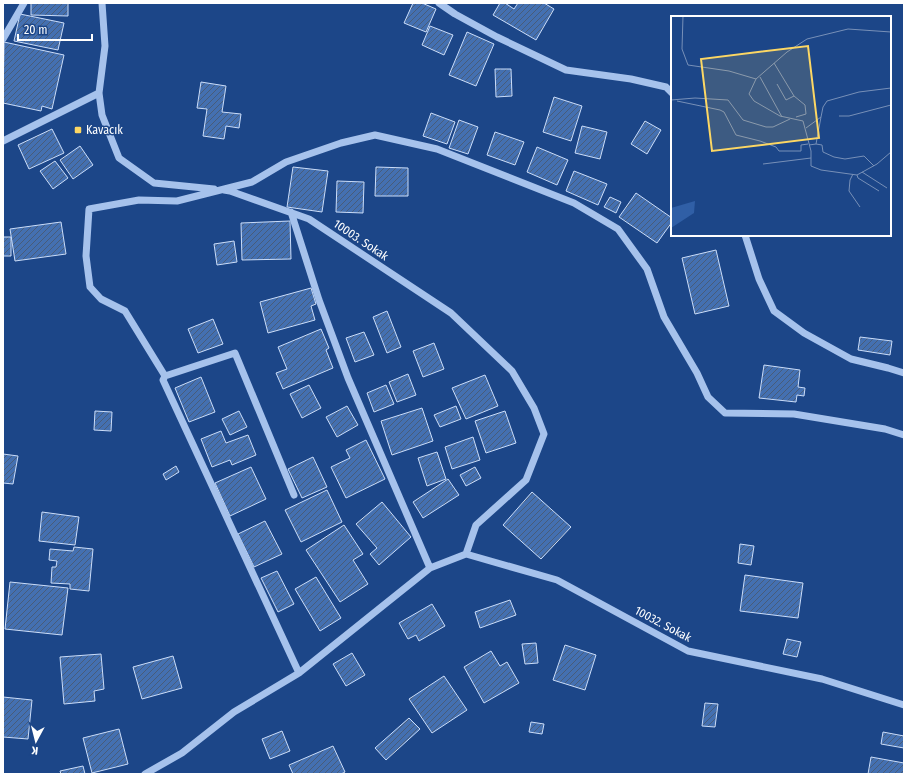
<svg xmlns="http://www.w3.org/2000/svg" width="907" height="777" font-family="'Fira Sans Condensed',sans-serif">
<defs>
<pattern id="building-hatch" width="6" height="6" patternUnits="userSpaceOnUse"><rect width="6" height="6" fill="#4470b1"/><path d="M-1 1l2-2M0 6l6-6M5 7l2-2" fill="none" stroke="#485c79"/></pattern>
</defs>
<rect width="100%" height="100%" fill="#1c4688"/>
<path fill="url(#building-hatch)" stroke="#cbddf9" d="M31,3H68V16L31,15Z
M413,3H422L436,9L426,32L404,23Z
M500,3H505L514,9L518,3H544L554,9L536,40L493,15Z
M20,14L64,23L58,50L14,41Z
M430,26L453,35L444,55L422,45Z
M467,32L494,44L476,86L449,75Z
M4,42L64,55L52,109L42,106L41,111L3,103Z
M495,69H511L512,96L496,97Z
M201,82L226,86L222,112L241,114L239,128L226,126L224,139L203,136L207,109L197,108Z
M554,97L582,106L571,141L543,132Z
M431,113L455,122L447,144L423,136Z
M459,120L478,127L468,154L449,148Z
M645,121L661,130L647,154L631,144Z
M582,126L607,132L600,159L575,153Z
M52,129L64,153L29,169L18,145Z
M495,132L524,142L515,165L487,155Z
M80,146L93,165L73,179L60,160Z
M537,147L568,160L557,185L527,172Z
M55,161L68,178L53,189L40,171Z
M293,167L328,171L322,212L287,207Z
M376,167L408,168V196H375Z
M574,171L607,184L598,205L566,191Z
M337,181L364,182L363,213L336,212Z
M636,193L672,218V222L657,243L619,217Z
M610,197L621,202L616,213L604,207Z
M290,221L291,259L242,260L241,223Z
M61,222L66,254L15,261L10,229Z
M3,237H11V256H3Z
M234,241L237,262L217,265L214,244Z
M716,250L729,306L695,314L682,258Z
M311,288L316,304L311,306L315,320L268,333L260,302Z
M387,311L401,347L387,353L373,317Z
M213,319L223,344L198,353L188,329Z
M321,329L329,348L326,350L333,368L283,389L276,373L287,369L278,347Z
M364,332L374,355L355,362L346,338Z
M860,337L892,341L890,355L858,350Z
M434,343L444,369L423,377L413,351Z
M764,365L800,370L798,387L805,388L804,396L797,395L796,402L759,398Z
M408,374L416,395L397,402L389,382Z
M485,375L498,406L466,419L452,388Z
M201,377L215,412L189,422L175,388Z
M309,385L321,408L302,418L290,394Z
M386,385L394,404L374,412L367,393Z
M347,406L358,425L337,437L326,417Z
M456,406L461,419L440,427L434,415Z
M422,408L433,441L392,455L381,421Z
M95,411L112,412L111,431L94,430Z
M239,411L247,427L230,435L222,419Z
M505,411L516,443L486,453L475,421Z
M221,431L226,443L248,435L256,455L232,465L230,460L212,467L201,439Z
M473,437L480,460L452,469L445,447Z
M366,440L385,479L346,498L331,467L350,458L346,450Z
M437,452L446,479L427,486L418,458Z
M3,454L18,456L13,484L3,483Z
M313,457L327,487L302,498L288,469Z
M176,466L179,472L166,480L163,474Z
M251,467L266,499L230,516L215,483Z
M475,467L481,478L466,486L460,475Z
M448,479L459,495L423,518L413,502Z
M327,490L342,522L301,542L285,510Z
M532,492L571,527L541,559L503,525Z
M382,502L411,537L379,565L370,554L377,548L356,524Z
M42,512L79,517L75,545L39,541Z
M265,521L282,554L254,567L238,534Z
M344,525L363,554L353,560L368,584L340,602L306,550Z
M740,544L754,546L751,565L738,563Z
M74,547L93,549L89,591L70,589V584L51,583L52,567H56L57,561L49,560L50,549L73,551Z
M277,571L294,604L278,612L261,578Z
M745,575L803,583L798,618L740,611Z
M316,577L341,618L320,631L295,589Z
M10,582L68,588L62,635L5,629Z
M510,600L516,615L480,628L475,612Z
M432,604L445,626L419,641L416,635L408,639L399,623Z
M787,639L801,642L797,657L783,654Z
M536,643L538,663L525,664L522,644Z
M565,645L596,655L585,690L553,680Z
M491,651L500,666L507,662L519,683L484,703L464,667Z
M352,653L365,675L346,686L333,664Z
M101,654L104,689L94,691L95,701L64,704L60,657Z
M173,656L182,688L142,699L133,667Z
M444,676L467,710L432,733L409,699Z
M3,697L32,700L28,739L3,737Z
M705,703L718,704L715,727L702,726Z
M409,718L420,729L386,760L375,748Z
M531,722L544,724L542,734L529,732Z
M119,729L128,764L92,773L83,738Z
M282,731L290,751L270,759L262,739Z
M883,732L904,736V748L881,744Z
M333,746L345,772L341,774H293L289,765Z
M871,757L904,763V774H868Z
M83,766L85,774H61L60,771Z"/>
<g fill="none" stroke-linecap="round" stroke-linejoin="round">
<path stroke="#a6c2ec" stroke-width="7" d="M102,3L105,46L99,93L102,115L119,158L154,183L214,189
M439,3L455,14L497,37L566,70L631,79L666,87L672,93
M3,39L24,3
M3,141L99,93
M224,190L230,191L309,219L451,313L512,371L534,408L544,434L526,480L476,525L466,554
M291,212L319,300L348,378L430,568
M745,235L759,279L774,311L804,333L851,359L888,368L904,373
M165,376L235,353L294,495
M466,554L557,580L688,651L822,679L904,705
M299,673L163,380L165,376L125,311L101,299L90,287L86,256L89,209L139,200L177,201L252,182L286,162L341,143L375,135L437,149L574,203L618,229L647,269L664,317L697,373L708,397L725,413L794,414L885,429L904,435
M145,774L182,753L234,712L299,673L430,568L466,554"/>
</g>
<rect fill="#fcd764" stroke="#1c4688" stroke-width="1.5" x="74" y="126" width="8" height="8" rx="2"/>
<g text-anchor="middle" stroke-width="3" stroke-linejoin="round" paint-order="stroke">
<g font-size="12" fill="#fff" stroke="#1c4688" text-anchor="start">
<text x="86" y="134">Kavacık</text>
</g>
<g font-size="12" fill="#fff" stroke="#1c4688">
<text transform="translate(361 240) rotate(34)" y="4">10003. Sokak</text>
<text transform="translate(663 624) rotate(28)" y="4">10032. Sokak</text>
</g>
</g>
<g transform="translate(671 16)">
<rect width="220" height="220" fill="#1c4688"/>
<path d="M24,185L23,197L0,212V192Z" fill="#305fa6"/>
<path fill="none" stroke="#7790b8" stroke-width="1" d="M12,0L11,33L17,49L58,55L85,63M103,47L123,80L134,89L135,98L125,101M89,61L111,101M85,63L78,78L83,85L109,100L132,105L140,135V150L150,154L186,159L206,148L220,136M85,63L116,36L136,23L177,13L220,16M106,68L115,84L123,80M0,84L24,82L57,84L72,104L95,111H102L119,103M6,85L49,94L53,96L65,119L89,125L105,131L108,135H130V129L137,128M168,100H178L220,89M135,112L150,101L152,91L156,85L188,76L220,72M145,128L151,129L152,136L163,141L174,143L193,140L203,150M138,129L145,128L150,101M92,148L140,142M191,156L216,172M182,158L179,164L178,175L189,191M186,159L187,162L208,175"/>
<path fill="#fcd764" fill-opacity="0.15" stroke="#fcd764" stroke-width="2" d="M137,30L148,122L41,135L30,43Z"/>
<rect width="220" height="220" fill="none" stroke="#fff" stroke-width="2"/>
</g>
<rect width="907" height="777" fill="none" stroke="#ffffff" stroke-width="8"/>
<g transform="translate(36 741) rotate(187)" stroke="#1c4688" stroke-width="3" paint-order="stroke">
<path d="M0-3L7 15L0 10L-7 15Z" fill="#ffffff"/>
<text y="-6" font-size="11" font-weight="bold" text-anchor="middle" fill="#ffffff">K</text>
</g>
<path d="M18 34v6h74v-6" fill="none" stroke="#ffffff" stroke-width="2"/>
<text x="24" y="34" font-size="12" fill="#ffffff" stroke="#1c4688" stroke-width="3" paint-order="stroke">20 m</text>
</svg>
